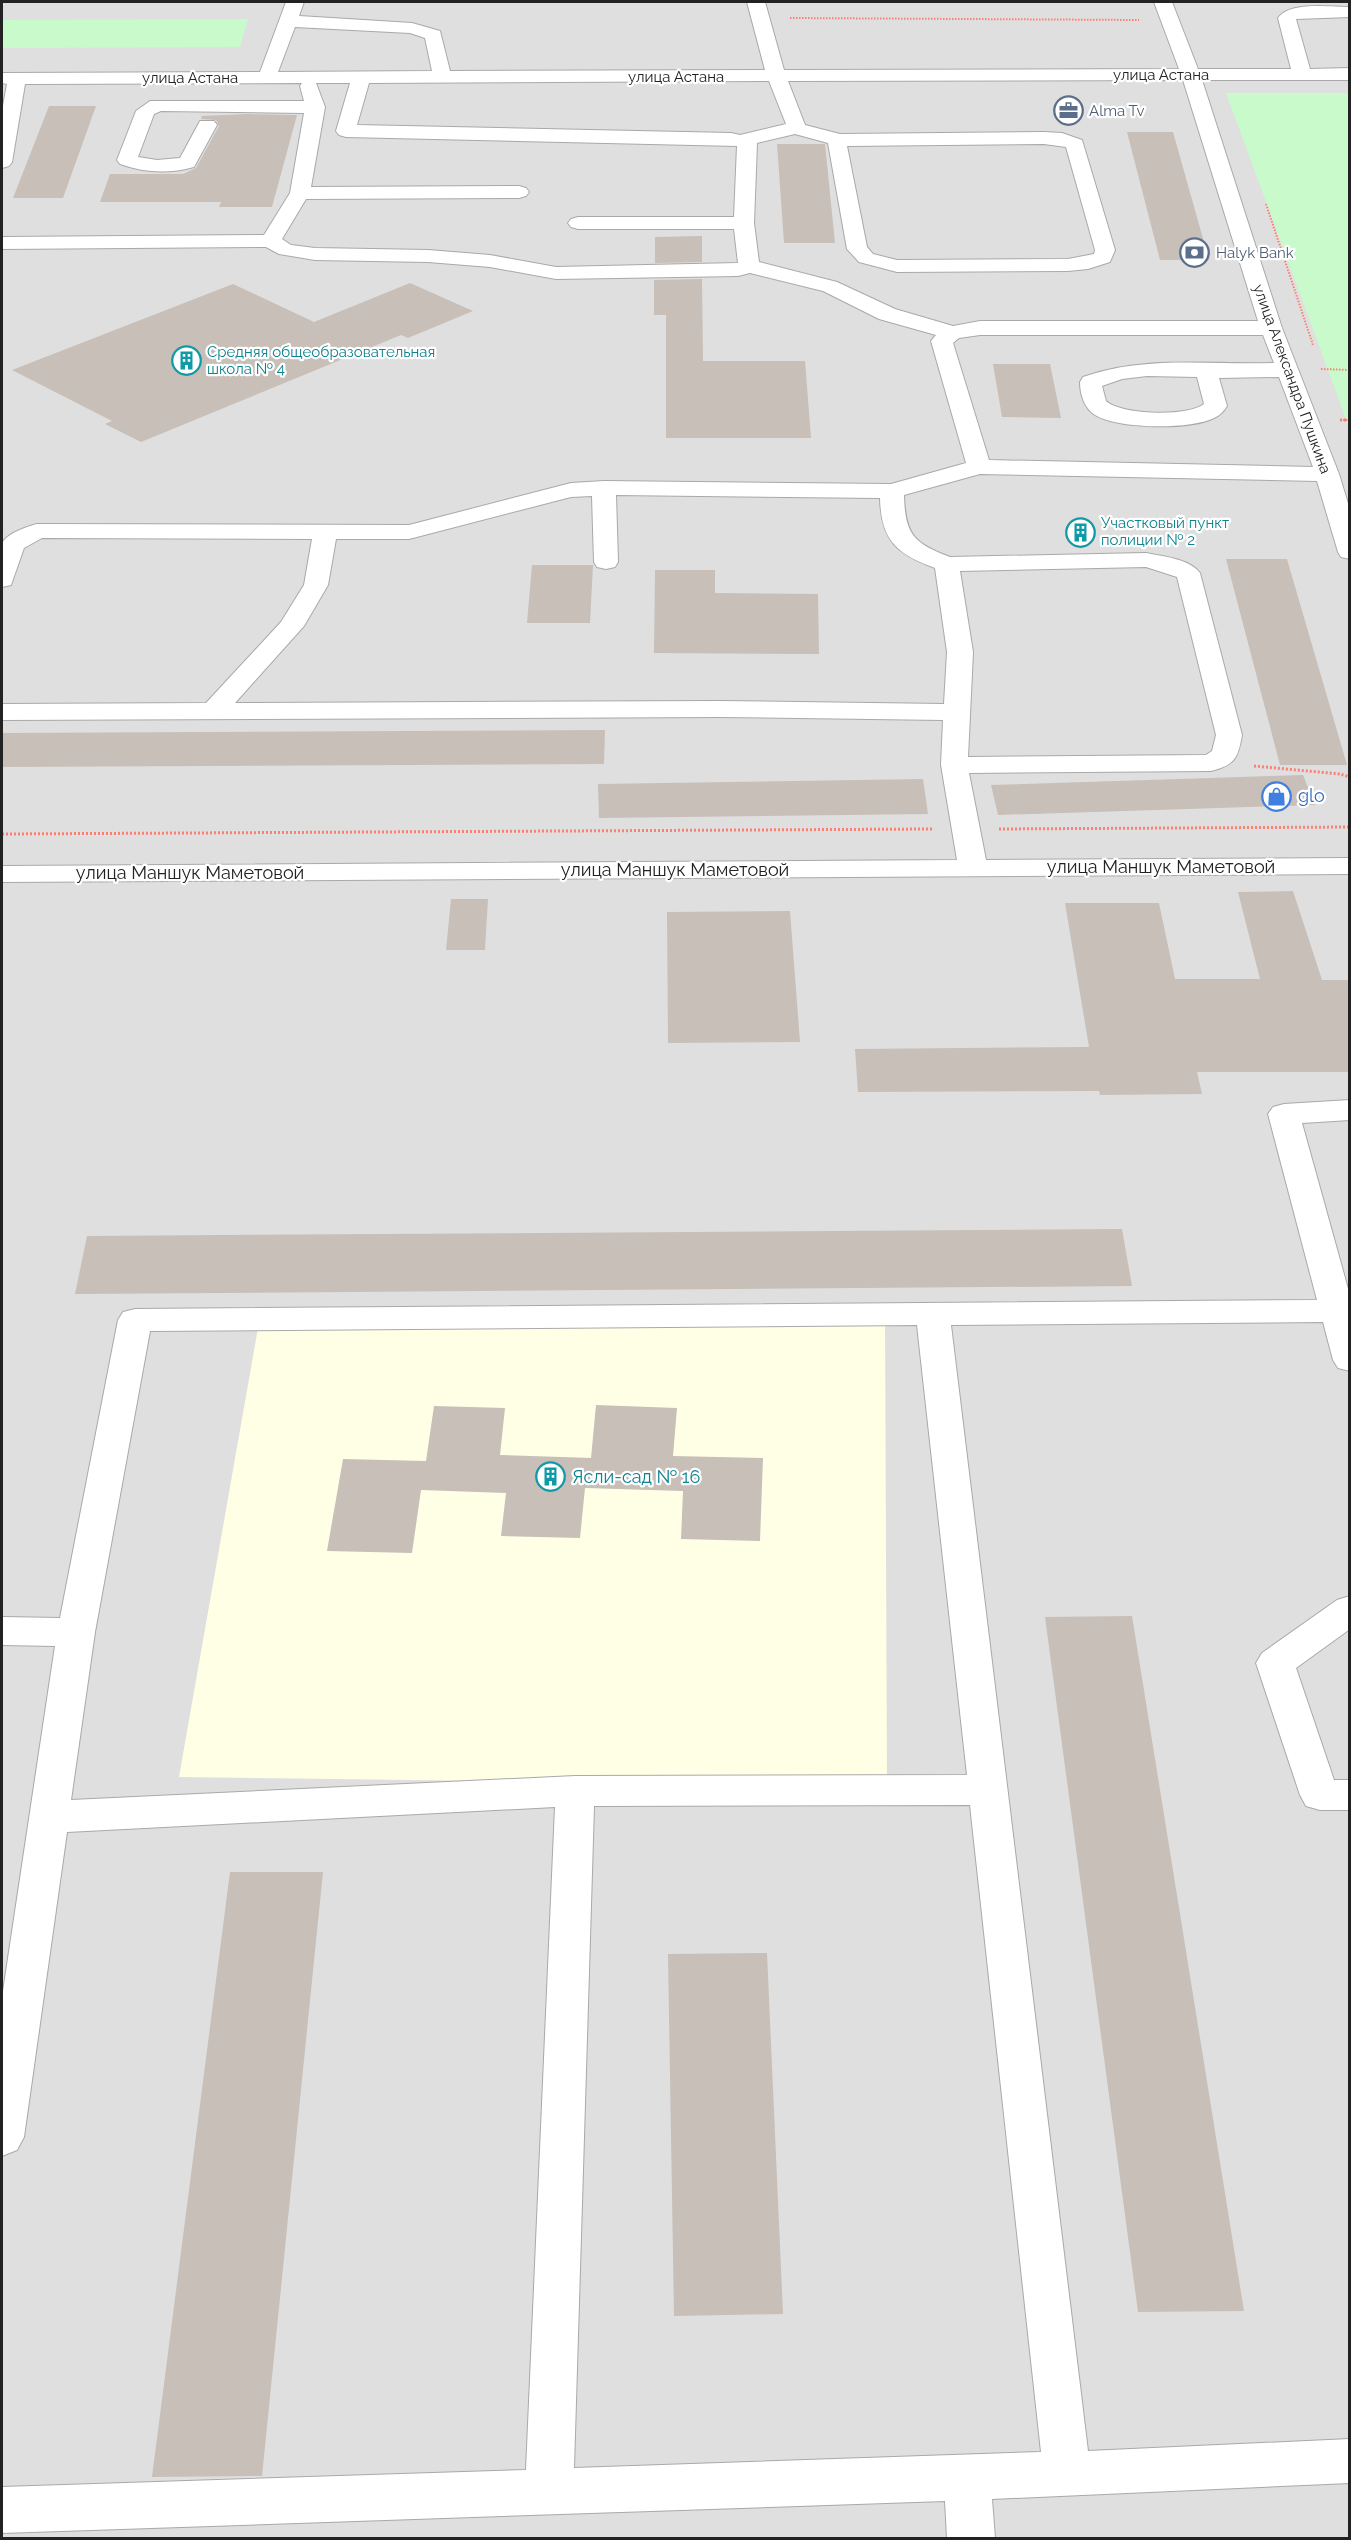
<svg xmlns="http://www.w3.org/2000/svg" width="1351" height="2540" font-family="Raleway,sans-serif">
<rect width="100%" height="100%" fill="#f2efe9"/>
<path fill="#e0dfdf" d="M2,2H1349V2538H2Z"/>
<path fill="#ffffe5" d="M885,1326L887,1786L179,1777L258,1328Z"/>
<path fill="#c8facc" d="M248,19L240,47L2,48V20Z
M1226,93H1349V427Z"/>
<path fill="#c7bfb8" d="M49,106H96L63,198H13Z
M247,114L297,115L272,207H219L221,202H100L110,174H183L196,168L219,126L216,120L201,119L202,116Z
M1127,132H1173L1209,260H1160Z
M777,144H825L835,243H784Z
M702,236V262L655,263V237Z
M702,279L703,361H805L811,438H666V315H654V280Z
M410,283L473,311L408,338L401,335L141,442L105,424L112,421L12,370L233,284L314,322Z
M993,364H1050L1061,418L1002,417Z
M1226,559H1287L1347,765H1280Z
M532,565H593L590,623H527Z
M655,570H715V593L818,594L819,654L654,653Z
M605,730L604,764L2,767V733Z
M1303,775L1315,805L998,815L991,785Z
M923,779L928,814L599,818L598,784Z
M1293,891L1322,980H1350V1072H1197L1202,1094L1100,1095L1099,1091L858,1092L855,1049L1089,1047L1065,903H1159L1175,979H1260L1238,892Z
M451,899H488L485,950H446Z
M790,911L800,1042L668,1043L667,912Z
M1122,1229L1132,1286L75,1294L87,1236Z
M596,1405L677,1408L673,1456L763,1458L760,1541L681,1539L683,1491L585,1488L580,1538L501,1536L506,1493L421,1490L412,1553L327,1551L343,1459L426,1461L434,1406L505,1408L500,1455L591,1458Z
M1132,1616L1244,2311L1138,2312L1045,1617Z
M230,1872H323L262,2476L152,2477Z
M767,1953L783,2314L674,2316L668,1954Z"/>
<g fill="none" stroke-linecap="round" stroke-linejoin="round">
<defs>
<path id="minor" d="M286,2H304L299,16L412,23L440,31L450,71L765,70L747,2H765L784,70L1179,69L1154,2H1172L1198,69H1291L1278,18C1290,1 1330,7 1350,7V17L1296,19L1310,69L1350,68V80H1202L1282,328L1339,474L1350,510V559L1341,557L1338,552L1317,481L980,474L904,495C905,534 913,543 950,557L1146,553C1162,556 1190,559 1200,573L1242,735C1238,758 1235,765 1211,771L969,773L986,860L1350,858V874L2,882V866L957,860L941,765L943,720L720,717L2,720V704L206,703L281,622L304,585L312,539L42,538L24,548L11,585L2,587V543C8,533 26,527 37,524L409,525L571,483L604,481L891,484L966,463L931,341L936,335L879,319L823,291L750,273L738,276L556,279L490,267L428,262L315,260L279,254L266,247L2,249V237L264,235L290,193L304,113L161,111L154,114L138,157L157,160L180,158L200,121H214L217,125L194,167C169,174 145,173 120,164L117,160L136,111L150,101H304L300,86L302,83L25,84L12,162L9,166L2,168V111L7,84L2,83V73L260,72ZM295,27L410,33L425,38L432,71L278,72ZM1183,80L1258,321H980L953,326L895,309L837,282L759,262L754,223L757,143L795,134L828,143L847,249L859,262L897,272L1068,271L1088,269L1110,262L1115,250L1082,140L1062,133L1044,132L840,134L805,125L788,81ZM769,81L786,124L740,135L731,133L357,125L369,83ZM316,83H350L336,131L339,135L346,137L737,146L734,217H578L571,219L568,223L571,227L578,229H734L738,263L556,267L490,255L428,250L315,248L291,245L282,239L306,199L519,198L526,196L529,192L526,188L519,186L311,187L325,107ZM1044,144L1066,147L1095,250L1094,254L1068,259L897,260L873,254L867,247L847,146ZM980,335H1263L1274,363C1210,365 1144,355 1083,377L1080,382C1080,394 1084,408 1095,415C1118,429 1189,430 1214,418C1219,416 1224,411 1227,406L1219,378L1279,377L1313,467L989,460L953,343L959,338ZM1147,376L1197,377L1204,404C1188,417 1121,415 1106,401L1102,386L1122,379ZM616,495L880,498C881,541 897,554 935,568L947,652L944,704L720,701L235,703L304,626L328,585L336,539H409L571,497L592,496L594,562L597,567L606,569L615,567L618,562ZM1146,567L1177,577L1216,735L1212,751L1206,755L968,757L973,652L960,571Z
M1350,1100V1120L1302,1123L1350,1296V1371L1338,1368L1333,1360L1323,1322L951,1325L1088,2451L1350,2439V2483L992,2499L995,2538H947L945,2501L2,2533V2487L526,2470L555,1807L67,1832L24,2137L17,2150L2,2156V1998L55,1646L2,1645V1617L60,1618L118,1320L123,1312L135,1309L1317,1300L1268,1114L1273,1107L1284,1104ZM917,1325L967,1775L575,1776L71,1800L95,1632L150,1331ZM970,1805L1041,2452L574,2468L594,1806Z
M1350,1596V1629L1296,1668L1334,1780H1350V1810H1320L1306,1806L1300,1795L1256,1663L1262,1653L1337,1600Z"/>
</defs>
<use href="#minor" stroke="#a9a9a9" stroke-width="2"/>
<path stroke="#fa8072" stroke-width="2" stroke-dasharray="1.5 1.5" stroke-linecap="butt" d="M790,18L1139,20
M1266,204L1313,345
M1321,369L1350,370
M1340,420H1350"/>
<path stroke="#fa8072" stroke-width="3" stroke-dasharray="2 2" stroke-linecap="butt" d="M1340,420H1350
M1254,766L1340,774L1350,777
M999,829L1350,827
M2,834L932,829"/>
<use href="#minor" fill="#fff" fill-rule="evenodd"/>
</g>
<defs>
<symbol id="office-ring" viewBox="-11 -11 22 22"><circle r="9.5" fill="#fff" stroke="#5c6f8a" stroke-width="1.5"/><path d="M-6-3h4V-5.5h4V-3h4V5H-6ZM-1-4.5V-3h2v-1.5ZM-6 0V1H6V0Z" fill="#5c6f8a"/></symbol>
<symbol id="bank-ring" viewBox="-11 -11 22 22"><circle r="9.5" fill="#fff" stroke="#5c6f8a" stroke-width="1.5"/><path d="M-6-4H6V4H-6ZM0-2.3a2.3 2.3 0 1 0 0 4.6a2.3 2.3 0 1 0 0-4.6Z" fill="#5c6f8a"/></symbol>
<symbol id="building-ring" viewBox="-11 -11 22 22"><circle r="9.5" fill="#fff" stroke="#0f9aa8" stroke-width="1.5"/><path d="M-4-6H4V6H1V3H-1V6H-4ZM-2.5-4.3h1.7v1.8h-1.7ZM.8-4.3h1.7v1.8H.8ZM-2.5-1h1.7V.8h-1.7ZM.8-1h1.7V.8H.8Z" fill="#0f9aa8"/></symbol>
<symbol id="shop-ring" viewBox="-11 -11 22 22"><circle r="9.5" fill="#fff" stroke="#3f7fe0" stroke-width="1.5"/><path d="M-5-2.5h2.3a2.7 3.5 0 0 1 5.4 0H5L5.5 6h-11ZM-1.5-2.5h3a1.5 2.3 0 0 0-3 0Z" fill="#3f7fe0"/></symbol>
</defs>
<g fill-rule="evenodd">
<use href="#office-ring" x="1052" y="94" width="33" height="33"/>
<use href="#bank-ring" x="1178" y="236" width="33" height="33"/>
<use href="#building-ring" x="170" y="344" width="33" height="33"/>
<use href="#building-ring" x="1064" y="516" width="33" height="33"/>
<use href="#shop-ring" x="1260" y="780" width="33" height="33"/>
<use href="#building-ring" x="534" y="1460" width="33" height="33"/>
</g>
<g text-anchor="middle" stroke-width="4.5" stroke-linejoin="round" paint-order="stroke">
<g font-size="15" fill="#222" stroke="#fff">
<text x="1161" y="80">улица Астана</text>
<text x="676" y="82">улица Астана</text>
<text x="190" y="83">улица Астана</text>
<text transform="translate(1292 379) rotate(70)" y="5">улица Александра Пушкина</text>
</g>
<g font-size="15" fill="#4e5e75" stroke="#fff" text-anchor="start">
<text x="1089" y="116">Alma Tv</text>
<text x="1216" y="258">Halyk Bank</text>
</g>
<g font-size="15" fill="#0d838f" stroke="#fff" text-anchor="start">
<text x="207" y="357">Средняя общеобразовательная<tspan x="207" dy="17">школа № 4</tspan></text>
<text x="1101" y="528">Участковый пункт<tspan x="1101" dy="17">полиции № 2</tspan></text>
</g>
<g font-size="18" fill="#366cbe" stroke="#fff" text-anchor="start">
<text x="1298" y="802">glo</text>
</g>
<g font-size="18" fill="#222" stroke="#fff">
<text x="1161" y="873">улица Маншук Маметовой</text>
<text x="675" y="876">улица Маншук Маметовой</text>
<text x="190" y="879">улица Маншук Маметовой</text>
</g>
<g font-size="18" fill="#0d838f" stroke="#fff" text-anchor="start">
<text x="572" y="1483">Ясли-сад № 16</text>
</g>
</g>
<rect width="1351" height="2540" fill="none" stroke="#222222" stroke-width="6"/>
</svg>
